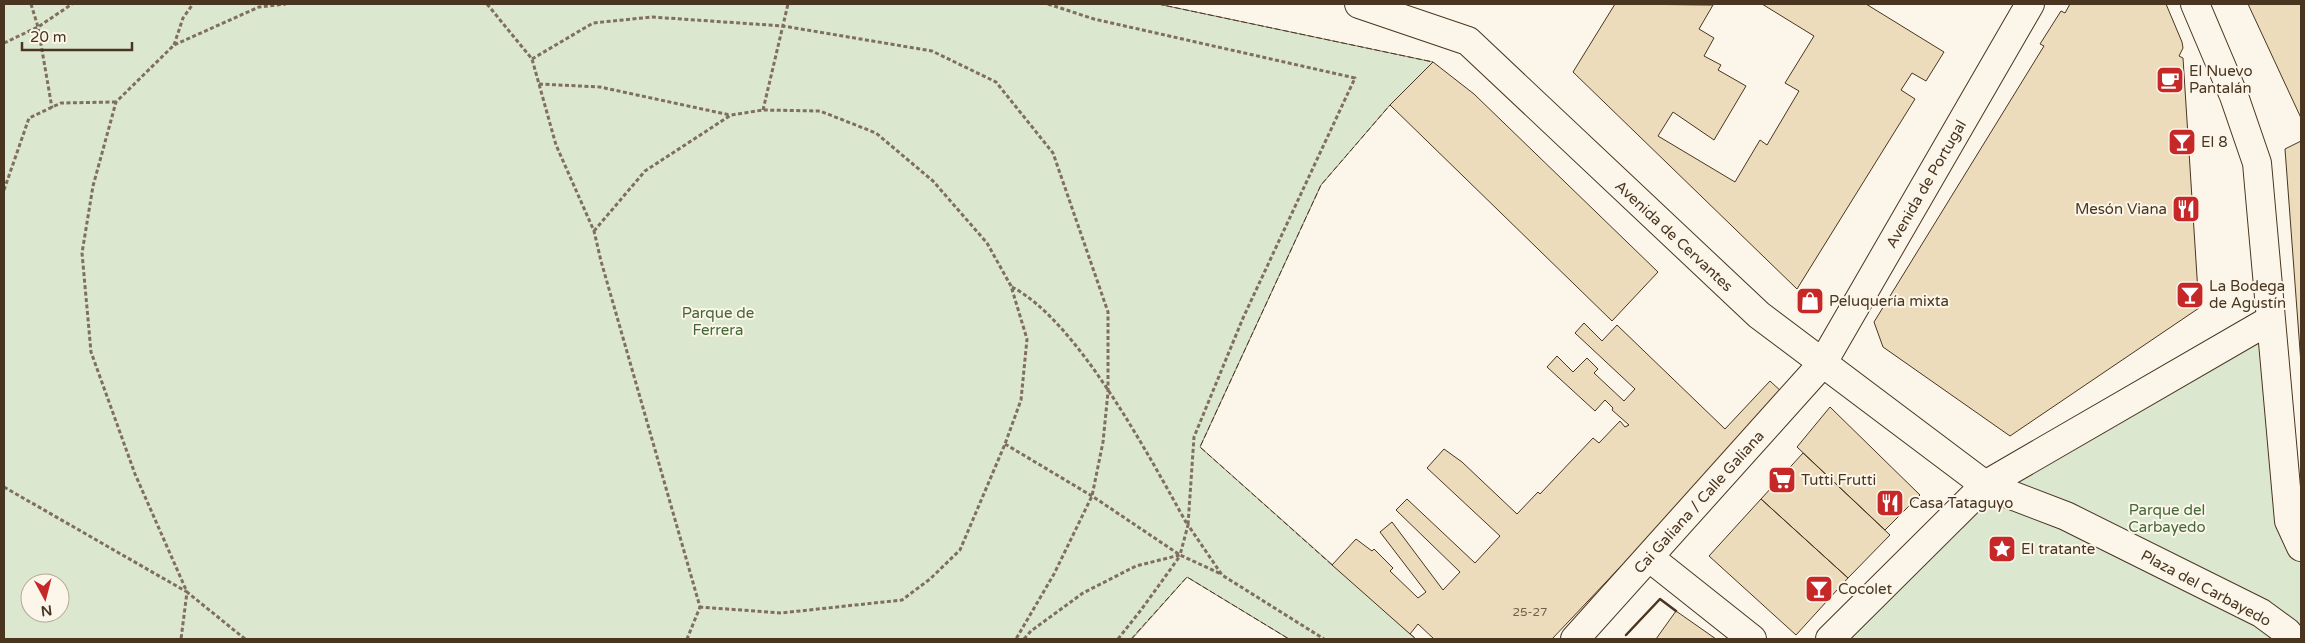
<svg xmlns="http://www.w3.org/2000/svg" width="2305" height="643" font-family="'Varela Round',sans-serif">
<rect width="100%" height="100%" fill="#fbf6e9"/>
<path fill="#dce7d0" stroke="#887966" fill-rule="evenodd" d="M4,4H1158L1433,62L1390,105L1321,185L1200,447L1416,639H1289L1187,577L1132,639H4ZM30,583H60V613H30Z
M2270,320L2301,547V639H1830L1985,485Z"/>
<path fill="#ecdcbc" stroke="#4a3520" d="M1615,4L1713,5L1699,29L1714,38L1704,56L1721,65L1718,70L1746,86L1714,140L1673,112L1658,136L1735,182L1760,140L1767,145L1799,91L1785,83L1814,36L1762,4H1866L1944,52L1926,81L1912,73L1901,90L1915,99L1797,289L1573,72Z
M2070,4H2166L2182,42L2183,48L2179,56L2183,58L2199,308L2010,436L1883,347L1874,322L2044,46L2040,44L2061,11L2065,13Z
M2248,4H2301V118Z
M1433,62L1474,94L1658,272L1612,321L1390,105Z
M2301,141V364L2285,149Z
M1584,323L1602,341L1617,325L1725,429L1770,381L1784,394L1552,639H1434L1418,624L1410,634L1332,565L1356,539L1372,551L1374,549L1393,568L1390,571L1418,598L1426,592L1380,532L1392,522L1443,590L1460,572L1396,510L1407,499L1475,563L1500,536L1427,468L1444,449L1462,462L1517,514L1538,492L1540,494L1593,438L1599,443L1620,421L1625,427L1629,425L1612,410L1613,408L1605,400L1595,411L1547,367L1557,356L1573,372L1587,358L1598,369L1594,373L1624,401L1635,389L1575,333Z
M1830,407L1920,495L1885,530L1797,447Z
M1803,453L1890,535L1848,578L1761,499Z
M1761,499L1848,578L1796,635L1709,556Z
M1676,611L1716,639H1656Z"/>
<g fill="none" stroke-linecap="round" stroke-linejoin="round">
<defs>
<path id="street" d="M1359,4L1468,41L1759,315L1985,485L2066,516L2261,613L2287,632L2293,639
M2195,4L2234,96L2257,163L2289,521L2301,547
M1650,558L1752,639
M1575,639L1822,364L2030,4
M1830,639L1985,485L2270,320"/>
</defs>
<use href="#street" stroke="#4a3520" stroke-width="30"/>
<path stroke="#7f6f5c" stroke-width="3" stroke-dasharray="4 2.5" stroke-linecap="butt" d="M31,4L38,27L52,108
M487,4L532,59L556,145L594,231L601,261L700,607L687,639
M1048,4L1094,19L1355,78L1243,318L1194,437L1188,525
M4,43L38,27L72,4
M174,45L183,18L193,4
M532,59L593,23L652,17L783,26L932,51L996,82L1053,153L1108,312V392L1103,442L1092,496L1054,574L1016,639
M539,84L600,87L730,115
M763,110L788,4
M4,190L29,118L61,103L116,102
M594,231L645,171L731,115L763,110L820,111L876,133L933,181L987,243L1011,286L1027,339L1021,400L1005,444L960,550L930,579L902,600L781,613L700,607
M1012,287C1078,321 1150,458 1187,524
M1005,444L1092,496L1180,555L1221,574
M4,487L187,592L181,639
M245,639L187,592L135,474L91,352L82,253L93,186L116,102L174,45L259,7L286,4
M1024,639L1031,631L1083,593L1136,566L1180,555L1188,525L1222,575L1324,639
M1118,639L1141,610L1180,556"/>
<use href="#street" stroke="#fbf6e9" stroke-width="28"/>
<path stroke="#4a3520" stroke-width="1" stroke-dasharray="6 2.5" stroke-linecap="butt" d="M1158,4L1433,62
M1332,565L1200,447L1321,185L1390,105
M1410,634L1416,639
M1131,639L1187,577L1289,639"/>
<path stroke="#4a3520" stroke-width="2.5" d="M1626,635L1660,599L1676,611"/>
</g>
<defs>
<symbol id="cafe-square" viewBox="-11 -11 22 22"><rect x="-9" y="-9" width="18" height="18" rx="4" fill="#c62828" stroke="#fbf6e9"/><path d="M-5.5-4.5H6V0H3Q3 3.5 0 3.5H-2.5Q-5.5 3.5-5.5 0ZM3-3.2v2h1.7v-2ZM-6 4.5H4V6H-6Z" fill="#fff"/></symbol>
<symbol id="bar-square" viewBox="-11 -11 22 22"><rect x="-9" y="-9" width="18" height="18" rx="4" fill="#c62828" stroke="#fbf6e9"/><path d="M-6-5H6L.8 .8V4.5H3.5V6h-7V4.5H-.8V.8Z" fill="#fff"/></symbol>
<symbol id="restaurant-square" viewBox="-11 -11 22 22"><rect x="-9" y="-9" width="18" height="18" rx="4" fill="#c62828" stroke="#fbf6e9"/><path d="M-5-6h1v4h1v-4h1v4h1v-4h1v5L-1.5 .5V6h-2V.5L-5-1ZM5-6V6H3V1.5H1.5Q1.5-4 5-6Z" fill="#fff"/></symbol>
<symbol id="shop-square" viewBox="-11 -11 22 22"><rect x="-9" y="-9" width="18" height="18" rx="4" fill="#c62828" stroke="#fbf6e9"/><path d="M-5-2.5h2.3a2.7 3.5 0 0 1 5.4 0H5L5.5 6h-11ZM-1.5-2.5h3a1.5 2.3 0 0 0-3 0Z" fill="#fff"/></symbol>
<symbol id="supermarket-square" viewBox="-11 -11 22 22"><rect x="-9" y="-9" width="18" height="18" rx="4" fill="#c62828" stroke="#fbf6e9"/><path d="M-6-5.5h2.5l.6 2H6L4.5 2H-2.5L-4.4-4H-6ZM-1.5 3.2a1.3 1.3 0 1 0 .1 0ZM3 3.2a1.3 1.3 0 1 0 .1 0Z" fill="#fff"/></symbol>
<symbol id="sight-square" viewBox="-11 -11 22 22"><rect x="-9" y="-9" width="18" height="18" rx="4" fill="#c62828" stroke="#fbf6e9"/><path d="M0-6L1.8-2.2L6-1.7L2.9 1.2L3.7 5.4L0 3.3L-3.7 5.4L-2.9 1.2L-6-1.7L-1.8-2.2Z" fill="#fff"/></symbol>
</defs>
<g fill-rule="evenodd">
<use href="#cafe-square" x="2154" y="64" width="32" height="32"/>
<use href="#bar-square" x="2166" y="126" width="32" height="32"/>
<use href="#restaurant-square" x="2170" y="193" width="32" height="32"/>
<use href="#bar-square" x="2174" y="279" width="32" height="32"/>
<use href="#shop-square" x="1794" y="285" width="32" height="32"/>
<use href="#supermarket-square" x="1766" y="464" width="32" height="32"/>
<use href="#restaurant-square" x="1874" y="487" width="32" height="32"/>
<use href="#sight-square" x="1986" y="533" width="32" height="32"/>
<use href="#bar-square" x="1803" y="573" width="32" height="32"/>
</g>
<g text-anchor="middle" stroke-width="4" stroke-linejoin="round" paint-order="stroke">
<g font-size="12" fill="#725f47">
<text x="1530" y="616">25-27</text>
</g>
<g font-size="15" fill="#4a3520" stroke="#fbf6e9" text-anchor="start">
<text x="2189" y="76">El Nuevo<tspan x="2189" dy="17">Pantalán</tspan></text>
<text x="2201" y="147">El 8</text>
<text x="2167" y="214" text-anchor="end">Mesón Viana</text>
<text x="2209" y="291">La Bodega<tspan x="2209" dy="17">de Agustín</tspan></text>
<text x="1829" y="306">Peluquería mixta</text>
<text x="1801" y="485">Tutti Frutti</text>
<text x="1909" y="508">Casa Tataguyo</text>
<text x="2021" y="554">El tratante</text>
<text x="1838" y="594">Cocolet</text>
</g>
<g font-size="15" fill="#4a3520" stroke="#fbf6e9">
<text transform="translate(1926 184) rotate(-60)" y="5">Avenida de Portugal</text>
<text transform="translate(1674 236) rotate(43)" y="5">Avenida de Cervantes</text>
<text transform="translate(1699 502) rotate(-48)" y="5">Cai Galiana / Calle Galiana</text>
<text transform="translate(2206 588) rotate(28)" y="5">Plaza del Carbayedo</text>
</g>
<g font-size="15" fill="#436837" stroke="#fbf6e9">
<text x="718" y="318">Parque de<tspan x="718" dy="17">Ferrera</tspan></text>
<text x="2167" y="515">Parque del<tspan x="2167" dy="17">Carbayedo</tspan></text>
</g>
</g>
<rect width="2305" height="643" fill="none" stroke="#4a3520" stroke-width="10"/>
<g transform="translate(45 598) rotate(173)"><circle r="24" fill="#fbf6e9" stroke="#b4a999"/>
<path d="M0-4L9 19L0 12L-9 19Z" fill="#c62828"/>
<text y="-8" font-size="14" font-weight="bold" text-anchor="middle" fill="#4a3520">N</text>
</g>
<path d="M22 42v8h110v-8" fill="none" stroke="#4a3520" stroke-width="2.5"/>
<text x="30" y="42" font-size="15" fill="#4a3520" stroke="#fbf6e9" stroke-width="4" paint-order="stroke">20 m</text>
</svg>
